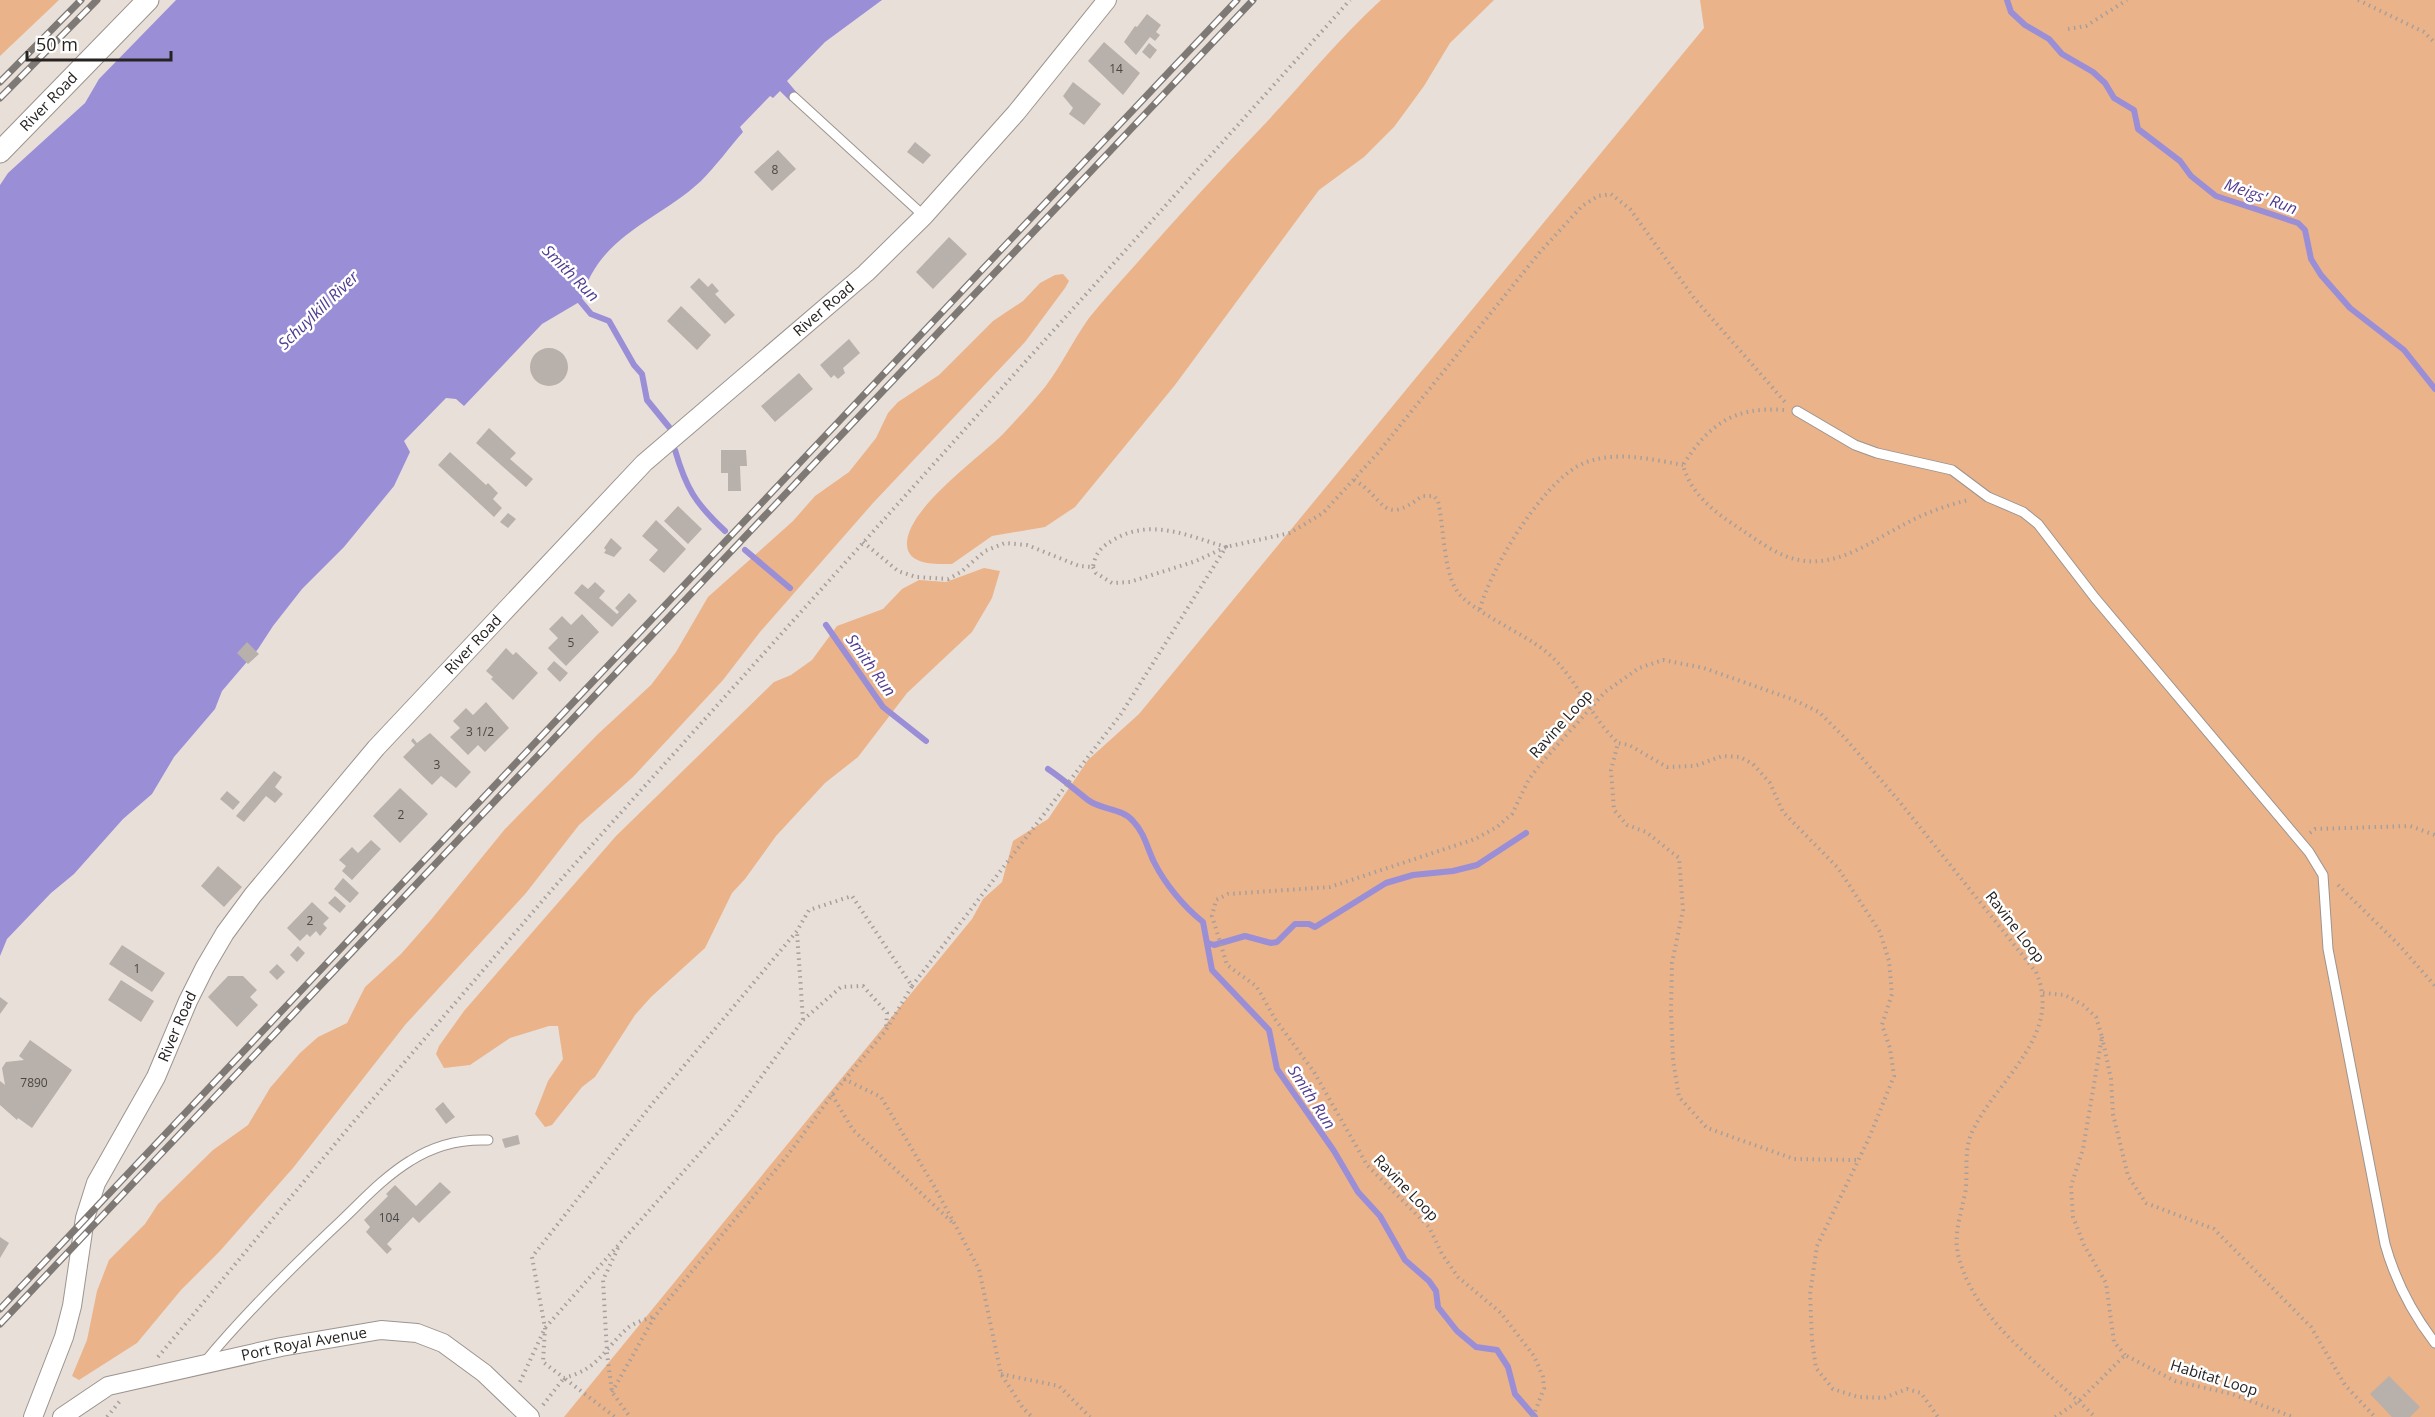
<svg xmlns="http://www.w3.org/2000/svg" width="2435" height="1417" font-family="'Open Sans',sans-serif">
<rect width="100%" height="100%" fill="#e8dfd9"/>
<path fill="#ebb38a" d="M0,0H59L0,56Z
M1381,0H1494L1450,43L1424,86L1394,127L1364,157L1319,190L1175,385L1075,507L1045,527L992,536L952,564C938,564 908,566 907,545C905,510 980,457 1003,434C1017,419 1032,403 1045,387C1062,365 1073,340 1089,318C1104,299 1121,281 1137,263C1177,217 1218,173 1260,129C1300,87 1337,40 1381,0Z
M1700,0H2435V1417H564L972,919L983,899L1002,882L1013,841L1048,819L1088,760L1139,714L1704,28Z
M1063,274L1069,281L1065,288L1025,342L873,503L760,632L723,680L633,777L579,825L526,893L405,1025L293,1168L220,1251L181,1290L137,1343L79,1380L72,1376L87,1340L97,1291L109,1260L145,1224L158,1204L213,1150L248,1125L270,1088L300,1053L318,1037L347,1023L365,987L401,954L430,921L505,829L598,734L651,685L676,652L708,597L793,521L815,496L849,472L876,438L888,413L898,402L939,375L993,321L1023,301L1040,283L1055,275Z
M984,568L1000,571L992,598L972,632L907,693L858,757L825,783L776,836L745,879L732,893L705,948L651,997L635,1015L595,1077L582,1087L552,1125L545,1127L535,1114L548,1081L563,1059L558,1026H549L510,1038L470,1065L444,1068L436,1054L439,1046L464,1011L616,836L774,682L791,675L812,660L837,626L883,609L902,589L919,580L946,582Z"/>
<path fill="#9a8ed7" d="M176,0H882L825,42L787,81L798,94L790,101L780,91L773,98L770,96L740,127L743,132C729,148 716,166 701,181C657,222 598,235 581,301L542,324L464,406L456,399L446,398L404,441L410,452L394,486L344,547L302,589L273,626L258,649L222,691L215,709L174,757L152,794L123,819L74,874L51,893L7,939L0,956V185L8,173L85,103L99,79Z"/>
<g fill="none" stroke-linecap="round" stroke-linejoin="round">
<path stroke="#9a8ed7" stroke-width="6" d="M2007,0L2011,12L2025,25L2049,39L2062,54L2093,72L2105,83L2114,98L2134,110L2138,129L2180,161L2191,176L2216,196L2298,223L2305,230L2311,259L2321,275L2350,308L2404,350L2435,389
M576,296L591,314L609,321L634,365L642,374L647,400L669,427
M675,450C686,488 695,503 725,531
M745,550L790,588
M826,625L883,707L926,741
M1048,769C1063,779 1075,790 1088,800C1101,810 1122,808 1133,821C1145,834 1147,848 1154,862C1165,884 1184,907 1203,922L1212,970L1269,1030L1277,1069L1334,1151L1358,1192L1380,1216L1405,1260L1429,1281L1436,1291L1438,1307L1457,1331L1476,1347L1497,1350L1508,1367L1515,1394L1535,1417
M1208,943L1214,945L1245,936L1271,943L1277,942L1295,924H1309L1315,927L1386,883L1413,875L1453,871L1477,865L1526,833"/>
</g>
<path fill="#b8b0aa" d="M1147,14L1161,25L1156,32L1160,35L1155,41L1150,37L1136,55L1124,42L1135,26L1137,27Z
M1104,42L1140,73L1123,95L1088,61Z
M1149,43L1157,50L1150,59L1142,52Z
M1073,82L1101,104L1084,125L1069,114L1073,108L1063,96Z
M915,142L931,155L923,164L907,152Z
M778,150L796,169L772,191L754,172Z
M949,237L967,254L933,289L916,272Z
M699,278L708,287L712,283L719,291L715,294L735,315L725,324L690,287Z
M681,306L711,335L697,350L667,321Z
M849,339L860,353L843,368L845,373L838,379L834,375L831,378L820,365Z
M530 367a19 19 0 1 1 38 0a19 19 0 1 1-38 0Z
M799,373L813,389L775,422L761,406Z
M489,428L516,453L510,459L533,479L526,487L476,443Z
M721,450H746L747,466H740L741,491H728V473H721Z
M450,452L486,485L488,483L498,493L493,499L502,508L494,517L438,465Z
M678,506L702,529L688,544L664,521Z
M508,513L516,519L508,528L500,522Z
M656,520L686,549L664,573L649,560L658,550L642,536Z
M611,538L622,548L614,557L604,553L606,550L604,548Z
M595,582L605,591L599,598L617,614L619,612L615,608L629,593L637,601L612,627L574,593L582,584L588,589Z
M582,614L599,632L566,666L548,648L558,638L549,629L562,616L571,625Z
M247,642L259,654L248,664L237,653Z
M506,648L513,655L516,652L538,673L513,700L491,679L493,677L486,671Z
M554,661L568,673L560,682L547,669Z
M486,702L509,728L485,752L478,745L468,755L450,737L460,728L453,721L466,708L473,715Z
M430,733L471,772L456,788L441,776L432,785L403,757L415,745L411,741L413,738L417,743Z
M274,771L282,777L275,787L283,794L275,803L266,796L244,822L236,816Z
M400,788L428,814L400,843L373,816Z
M227,791L240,802L233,810L220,799Z
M371,840L381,849L352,880L342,871L346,866L339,860L352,847L358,853Z
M218,866L242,887L224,907L201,886Z
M343,878L359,893L350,903L334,889Z
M335,896L346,906L340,913L328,903Z
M312,902L329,918L323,924L327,928L320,936L316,931L310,937L307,934L300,941L287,928Z
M122,945L165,973L152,992L109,964Z
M298,946L305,953L297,962L290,955Z
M277,964L285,972L277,980L269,972Z
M228,976H243L257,990L250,997L258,1005L237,1027L208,997Z
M121,980L154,1001L141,1022L108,1000Z
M0,997L8,1003L0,1014Z
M30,1040L72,1070L32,1128L18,1118L17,1120L0,1105V1081L5,1085L2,1068L6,1062L24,1060L19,1056Z
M443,1102L455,1117L446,1124L435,1109Z
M518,1135L520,1144L505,1148L502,1139Z
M440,1182L451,1192L419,1223L413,1217L387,1244L392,1249L387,1254L366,1232L370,1227L364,1220L388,1196L386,1194L395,1185L416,1206Z
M0,1237L9,1243L0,1258Z
M2389,1376L2420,1407L2410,1417H2392L2370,1394Z"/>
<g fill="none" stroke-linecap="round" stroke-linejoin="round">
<defs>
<path id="service" d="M794,97L924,216
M1797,411L1855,445L1877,453L1952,470L1988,497L2023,512L2038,524L2095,598L2309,852L2323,875L2328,949L2385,1244C2395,1280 2412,1313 2435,1343
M204,1363C246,1312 293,1266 341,1221C363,1200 384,1177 410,1161C433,1146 461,1139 488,1140"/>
<g id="minor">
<path id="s1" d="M33,1417L64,1337L72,1306L85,1218L96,1183L156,1077L188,1001L205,967L225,933L253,895L376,748L644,463L866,273L924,216L1016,113L1107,0"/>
<path id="s2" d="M62,1417L108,1386L281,1347L381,1330L417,1333L443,1343L484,1373L530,1417"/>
</g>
<g id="tertiary">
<path id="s3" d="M0,152L148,0"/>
</g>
</defs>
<use href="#service" stroke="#9c948e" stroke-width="11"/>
<use href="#minor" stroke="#9c948e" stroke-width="20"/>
<use href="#tertiary" stroke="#9c948e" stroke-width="23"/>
<path stroke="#a69f9b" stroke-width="4" stroke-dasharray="1.5 4.5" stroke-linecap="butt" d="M2358,0L2424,32L2435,43
M2068,29L2086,26L2127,0
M1784,410C1734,406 1708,425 1683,465C1691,494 1714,512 1739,528C1757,540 1777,556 1799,560C1838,568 1873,540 1905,524C1925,513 1947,505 1969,500
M1354,480C1385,497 1381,528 1422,496H1434L1438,501C1444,527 1443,569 1457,591C1468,609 1524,634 1544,650C1576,675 1589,716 1618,743
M863,542L898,571L916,577L948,579L961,572L985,551L1005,543L1027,545L1079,566L1093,567
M1093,567L1096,573L1112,583L1130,582L1196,561L1226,547L1290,533L1323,513L1377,454L1540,252L1582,206L1598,196L1611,194L1630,209L1694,298L1786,403
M1480,609C1491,568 1540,487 1578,466C1610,449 1650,459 1683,465
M2310,833L2315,829L2410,826L2435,835
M2338,885L2399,945L2435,986
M912,986L1121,714L1226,547C1188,536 1152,518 1115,539C1102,546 1095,553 1093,567
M2043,993L2065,995L2083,1005L2096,1017L2102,1037L2083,1149L2071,1186L2073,1217L2084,1245L2106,1283L2114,1342L2125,1355
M803,1020L841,987L863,986L887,1013L886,1030
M2102,1037L2111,1079L2113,1114L2128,1176L2146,1203L2214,1229L2311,1327L2345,1385L2375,1417
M844,1079L881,1097L934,1186L979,1269L1001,1374L1023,1408L1032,1417
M832,1095L853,1130L952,1222
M1856,1160L1794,1159L1707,1128L1679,1097L1673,1060L1671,1010L1672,963L1683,910L1679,858L1646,832L1627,825L1614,810L1611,770L1618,743L1629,745L1667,767L1695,766L1722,756L1740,757L1753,764L1770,783L1783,812L1838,868L1880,932L1889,961L1892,994L1882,1025L1890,1048L1894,1076L1869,1138L1817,1246L1810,1294L1812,1340L1816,1368L1833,1389L1858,1397L1884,1398L1907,1389L1921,1393L1938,1417
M618,1248L603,1280L607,1353L612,1392L630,1417
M158,1357L350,1126L556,885L1350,0
M1001,1374L1059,1386L1090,1417
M520,1382L545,1328L731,1118L803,1020L797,932
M612,1392L655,1316L787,1156L832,1095L886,1030L912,986L852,896L809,910L797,931L652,1104L532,1257L545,1328L543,1362L564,1378C601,1368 603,1349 629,1327C636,1322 647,1319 655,1316
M543,1405L564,1378L615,1417
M107,1417L120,1401
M1533,1417L1544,1388L1543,1377L1534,1356L1501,1313L1458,1277L1442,1254L1429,1227L1367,1165L1314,1072L1275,1019L1261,994L1256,986L1227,965L1212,916L1216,900L1228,894L1330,887L1475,839L1497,827L1512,814L1529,779L1543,761L1605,692L1639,668L1663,660L1704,668L1794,700L1819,712L1845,738L1899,801L2036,972C2063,1034 2000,1077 1974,1128C1962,1150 1969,1172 1965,1194C1956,1234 1950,1246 1970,1286C1996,1336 2055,1377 2095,1417
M2055,1417L2079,1401L2125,1355L2175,1381L2232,1394L2293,1417"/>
<use href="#service" stroke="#fff" stroke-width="9"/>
<use href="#minor" stroke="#fff" stroke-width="18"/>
<use href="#tertiary" stroke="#fff" stroke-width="21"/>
<defs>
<path id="rail" d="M0,82L81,0
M0,98L97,0
M0,1309L1237,0
M0,1324L1253,0"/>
</defs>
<use href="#rail" stroke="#7e7975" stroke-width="7"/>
<use href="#rail" stroke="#fff" stroke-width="4.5" stroke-dasharray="14" stroke-linecap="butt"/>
</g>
<g text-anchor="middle" stroke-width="5" stroke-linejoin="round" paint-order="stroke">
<g font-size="12" fill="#4a4643">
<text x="1116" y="73">14</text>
<text x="775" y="174">8</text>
<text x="571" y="647">5</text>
<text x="480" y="736">3 1/2</text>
<text x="437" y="769">3</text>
<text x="401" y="819">2</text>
<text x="310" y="925">2</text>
<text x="137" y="973">1</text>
<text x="34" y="1087">7890</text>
<text x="389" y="1222">104</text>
</g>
<g font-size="15" fill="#262321" stroke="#fff">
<text dy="5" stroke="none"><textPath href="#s3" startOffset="70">River Road</textPath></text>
<text dy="5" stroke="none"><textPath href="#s1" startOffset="1392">River Road</textPath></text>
<text dy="5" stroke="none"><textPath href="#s1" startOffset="906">River Road</textPath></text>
<text transform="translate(1561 724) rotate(-48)" y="5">Ravine Loop</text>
<text transform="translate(2015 927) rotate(52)" y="5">Ravine Loop</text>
<text dy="5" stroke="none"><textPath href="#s1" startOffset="420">River Road</textPath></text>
<text transform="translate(1406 1188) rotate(46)" y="5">Ravine Loop</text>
<text dy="5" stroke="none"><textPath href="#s2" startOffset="256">Port Royal Avenue</textPath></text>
<text transform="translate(2214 1378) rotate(17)" y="5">Habitat Loop</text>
</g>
<g font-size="16" font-style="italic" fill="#513c92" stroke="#fff">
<text transform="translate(2261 196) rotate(20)" y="6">Meigs' Run</text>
<text transform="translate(571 273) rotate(45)" y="6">Smith Run</text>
<text transform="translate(318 310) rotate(-44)" y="6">Schuylkill River</text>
<text transform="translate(871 665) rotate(54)" y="6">Smith Run</text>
<text transform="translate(1312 1097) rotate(57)" y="6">Smith Run</text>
</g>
</g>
<path d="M27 51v9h144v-9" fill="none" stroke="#262321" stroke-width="3"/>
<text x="36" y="51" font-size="18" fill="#262321" stroke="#ffffff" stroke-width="4.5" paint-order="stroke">50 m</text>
</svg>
